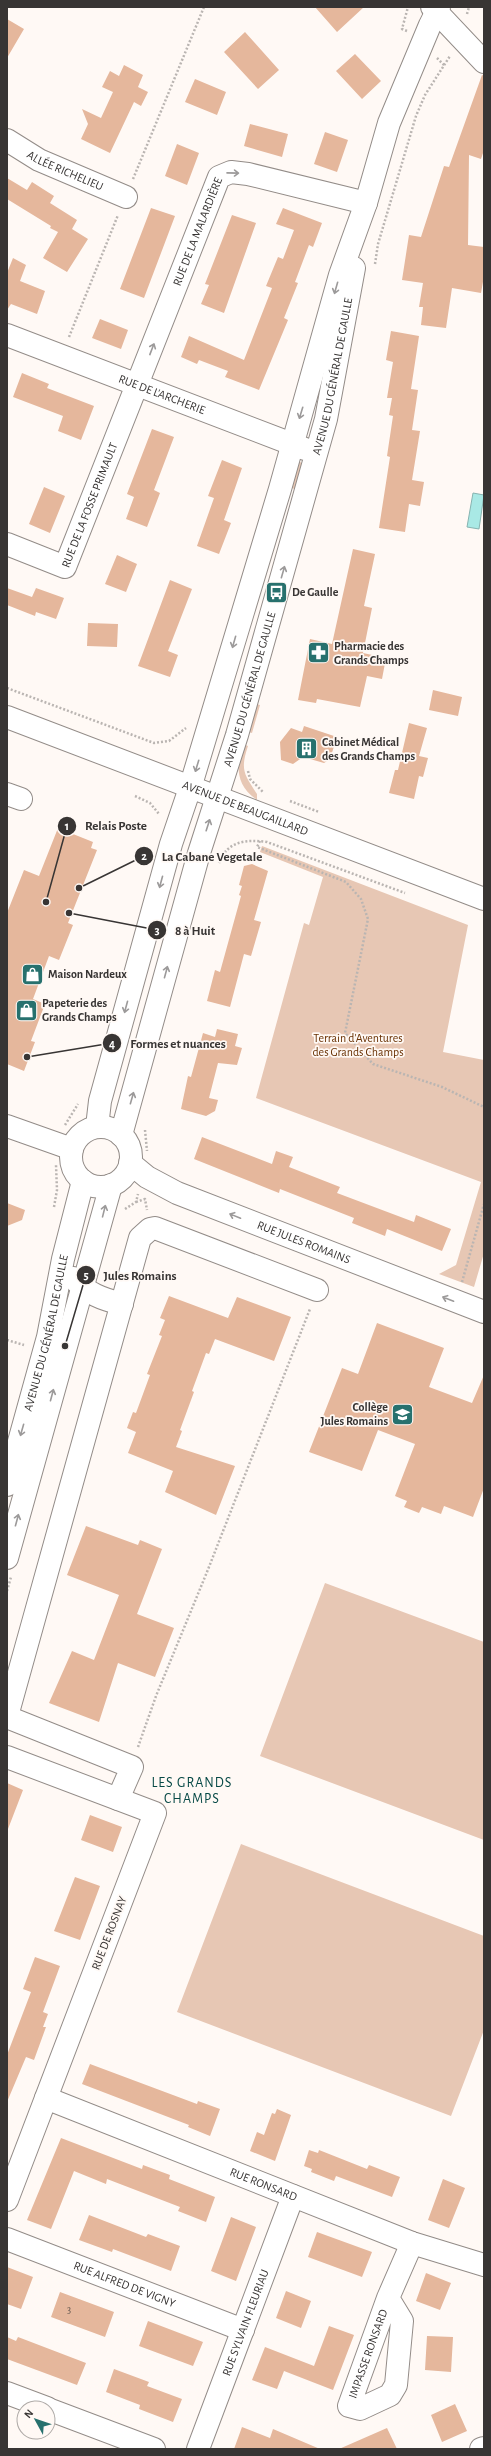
<svg xmlns="http://www.w3.org/2000/svg" width="491" height="2456" font-family="'Alegreya Sans',sans-serif">
<rect width="100%" height="100%" fill="#fff9f5"/>
<path fill="#e7c7b4" d="M299,461L304,465L301,491L285,486Z
M253,703L260,705L252,733L245,731Z
M241,743L248,746C240,770 244,774 257,794V800C235,785 237,767 241,743Z
M262,846L468,925L443,1052L484,1060V1253L474,1287L439,1274L456,1265L481,1182L256,1098L304,923L309,925L323,877L260,852Z
M325,1583L484,1642V1840L260,1756Z
M241,1844L484,1936V2030L451,2116L177,2012Z"/>
<path fill="#a9e9e5" stroke="#87b3b0" d="M473,493L484,495L479,529L467,527Z"/>
<path fill="#e5b79c" d="M315,7H364L337,32Z
M7,19L24,29L7,58Z
M245,32L279,70L258,89L224,52Z
M355,54L381,81L362,99L336,71Z
M124,65L143,75L138,87L148,92L141,106L134,102L110,153L81,139L88,124L82,109L101,118L113,92L102,87L110,71L119,76Z
M482,75L484,76V150L481,159L469,155L468,245L484,247V276L481,293L452,288L446,328L421,325L423,307H419L423,283L402,280L409,235L421,237L444,166L449,167Z
M195,79L226,92L217,115L185,102Z
M250,124L288,134L282,157L244,146Z
M325,132L348,140L337,172L314,164Z
M177,144L199,153L187,185L165,176Z
M7,178L27,190L32,182L54,196L50,203L77,220L72,229L88,239L67,272L43,258L58,232L50,228L51,226L7,199Z
M151,208L175,216L144,298L120,289Z
M283,208L322,223L313,247L309,245L295,282L298,283L284,318L288,320L259,390L225,377L228,371L199,360L197,364L181,357L189,336L244,360L272,288L266,286L278,257L283,259L294,230L276,224Z
M232,215L256,223L224,313L201,304L209,285L205,284Z
M13,258L26,265L20,281L45,291L37,314L11,304L7,310V273Z
M100,319L128,330L121,349L92,338Z
M391,331L419,336L411,389L418,390L412,430L420,431L412,480L424,482L420,506L409,504L405,532L379,528L390,457L387,456L393,416L389,415L392,398H387L393,362L386,360Z
M22,373L49,384L47,388L94,406L81,440L58,431L63,416L13,397Z
M152,429L174,437L154,490L160,493L147,527L126,519L134,497L127,494Z
M222,460L242,468L224,520L231,523L219,554L197,546L214,498L208,496Z
M44,487L65,496L50,533L29,524Z
M353,549L375,554L364,606L372,608L363,653L386,658L382,679L367,676L360,707L317,699L316,703L298,700L310,639L332,644Z
M117,555L137,564L126,592L105,584Z
M170,580L192,589L168,651L178,655L170,677L138,666Z
M7,588L32,597L36,588L64,598L56,619L36,612L35,616L7,605Z
M88,623L118,624L117,647L87,646Z
M433,690L462,697L458,716L429,710Z
M409,723L427,728L419,756L428,758L423,777L419,776L414,799L389,793L395,770H398Z
M304,726L337,737L330,759L324,763L303,757L293,764L281,760L280,742L291,728L302,732Z
M58,828L93,842L91,848L97,850L68,923L73,925L59,960L49,956L33,999L45,1004L31,1041L35,1042L24,1071L7,1064V913L24,870L39,876Z
M252,864L268,871L254,920L261,922L251,956L244,954L230,1007L207,1001L215,970L220,972L241,896L239,895L242,886L239,885L244,866Z
M217,1029L238,1034L235,1046L242,1048L237,1065L218,1063L209,1098L218,1100L215,1111L206,1116L181,1109L188,1076L191,1077L203,1033L215,1037Z
M202,1137L272,1164L276,1151L293,1157L289,1167L340,1187L337,1193L414,1222L416,1215L451,1229L442,1251L387,1229L385,1236L352,1223L354,1218L280,1189L279,1193L194,1159Z
M7,1203L25,1210L22,1220L7,1226Z
M169,1296L228,1318L237,1297L291,1317L274,1361L215,1339L209,1354L206,1353L192,1391L194,1392L180,1430L182,1431L176,1447L235,1466L216,1515L165,1492L173,1471L128,1453L136,1432L127,1428L133,1412L136,1413L150,1375L147,1374L162,1336L159,1335L165,1320L160,1318Z
M377,1323L444,1348L429,1387L472,1403L484,1375V1488L473,1517L444,1506L441,1514L422,1507L419,1513L404,1507L407,1501L395,1496L415,1444L378,1430L362,1471L309,1452L342,1368L358,1374Z
M86,1526L138,1545L140,1540L162,1549L137,1614L174,1628L155,1677L118,1663L99,1722L49,1703L72,1651L94,1660L119,1595L67,1575Z
M7,1783L23,1790L8,1829H7Z
M90,1815L122,1827L113,1852L81,1840Z
M75,1877L100,1886L80,1940L54,1931Z
M35,1957L60,1966L43,2012L48,2014L43,2027H46L34,2060L26,2057L7,2102V2055L31,1992L23,1989Z
M90,2064L197,2104L198,2101L220,2109L210,2136L188,2127L189,2125L82,2084Z
M277,2109L291,2115L275,2161L250,2151L257,2132L264,2135L272,2113L275,2114Z
M61,2138L142,2169L143,2165L170,2175L169,2179L215,2197L206,2222L178,2211L180,2207L107,2179L106,2184L74,2171L51,2229L27,2220Z
M309,2150L318,2153L319,2150L367,2169L369,2165L400,2177L392,2197L336,2176L334,2181L311,2172L312,2169L304,2166Z
M443,2179L465,2188L449,2228L428,2220Z
M89,2215L146,2237L148,2234L180,2246L171,2271L113,2249L112,2252L79,2240Z
M231,2217L256,2227L236,2281L211,2271Z
M317,2232L372,2252L362,2277L308,2257Z
M7,2267L33,2277L21,2309L7,2304Z
M426,2273L451,2283L440,2310L416,2301Z
M286,2291L311,2301L301,2328L276,2318Z
M60,2292L114,2312L105,2337L51,2317Z
M148,2321L203,2342L193,2366L139,2346Z
M329,2326L354,2335L333,2390L284,2371L277,2389L252,2380L265,2347L314,2366Z
M427,2336L453,2337L451,2372L425,2370Z
M7,2337L16,2341L18,2337L86,2363L77,2385L7,2359Z
M114,2369L149,2382L147,2386L182,2399L173,2422L139,2409L140,2405L106,2392Z
M455,2404L467,2431L442,2442L431,2415Z
M242,2427L270,2438L273,2429L320,2449H234Z
M387,2428L397,2449H339Z"/>
<g fill="none" stroke-linecap="round" stroke-linejoin="round">
<defs>
<g id="minor">
<path d="M432,7L484,62"/>
<path id="s1" d="M7,140L39,160L126,197"/>
<path id="s2" d="M7,335L305,449"/>
<path id="s3" d="M7,544L65,567L219,177L231,172L248,174L366,203"/>
<path d="M7,794L21,799"/>
<path d="M7,1126L72,1149"/>
<path d="M97,1127L100,1101L171,844L190,788L280,489L340,275L366,203L389,123L430,25L439,7"/>
<circle cx="101" cy="1157" r="30"/>
<path id="s4" d="M121,1135L199,853L237,735L326,419L354,268"/>
<path id="s5" d="M130,1163L147,1177L177,1193L484,1312"/>
<path d="M73,1278C88,1294 102,1299 122,1304"/>
<path id="s6" d="M7,1485L48,1337L63,1259L83,1181"/>
<path d="M7,1558L111,1185"/>
<path d="M7,1716L140,1238L150,1229L155,1228L317,1290"/>
<path d="M7,1717L132,1767L118,1799"/>
<path d="M7,1757L155,1813L7,2200"/>
<path id="s7" d="M46,2098L412,2243L484,2265"/>
<path id="s8" d="M7,2239L243,2330"/>
<path id="s9" d="M388,2298L402,2321L396,2385L390,2395L360,2409L349,2406L388,2298L412,2243"/>
<path d="M7,2393L47,2408"/>
<path d="M48,2409L154,2449"/>
<path id="s10" d="M198,2449L293,2196"/>
<path d="M481,2449L484,2448"/>
</g>
<g id="major">
<path id="s11" d="M7,717L484,899"/>
</g>
</defs>
<use href="#minor" stroke="#938c88" stroke-width="24"/>
<use href="#major" stroke="#938c88" stroke-width="24"/>
<path stroke="#bab5b2" stroke-width="2.5" stroke-dasharray="2 2" stroke-linecap="butt" d="M467,14L469,7
M407,31L402,29L408,7
M437,58L445,66
M133,179L204,7
M375,264L378,244L416,116L425,95L450,56
M69,337L118,215
M7,688L154,743L169,741L186,728
M248,771L250,779L263,792
M135,796L150,803L159,814
M290,801L319,812
M260,841L257,847L346,882L361,899L368,919L345,1033L373,1064L442,1087L484,1107
M219,863C227,841 246,839 267,842L405,893
M65,1125L78,1104
M145,1130L147,1151
M136,1202L145,1199L147,1210
M54,1207L57,1190L56,1165
M125,1209L136,1202L138,1194
M462,1282L484,1204
M7,1340L24,1345
M7,1591L11,1577
M138,1747L156,1696L207,1572L310,1309"/>
<use href="#minor" stroke="#fff" stroke-width="22"/>
<use href="#major" stroke="#fff" stroke-width="22"/>
</g>
<defs><path id="oneway-shaft" d="M-6 0H5M1.5-3L5.5 0L1.5 3" fill="none" stroke-width="1.6" stroke-linecap="round" stroke-linejoin="round"/></defs>
<g stroke="#9c9a9a">
<use href="#oneway-shaft" transform="translate(233 173) rotate(1)"/>
<use href="#oneway-shaft" transform="translate(336 288) rotate(106)"/>
<use href="#oneway-shaft" transform="translate(152 349) rotate(-69)"/>
<use href="#oneway-shaft" transform="translate(301 413) rotate(107)"/>
<use href="#oneway-shaft" transform="translate(283 572) rotate(-74)"/>
<use href="#oneway-shaft" transform="translate(234 642) rotate(106)"/>
<use href="#oneway-shaft" transform="translate(197 766) rotate(107)"/>
<use href="#oneway-shaft" transform="translate(208 825) rotate(-72)"/>
<use href="#oneway-shaft" transform="translate(161 882) rotate(105)"/>
<use href="#oneway-shaft" transform="translate(166 972) rotate(-75)"/>
<use href="#oneway-shaft" transform="translate(126 1007) rotate(105)"/>
<use href="#oneway-shaft" transform="translate(132 1098) rotate(-74)"/>
<use href="#oneway-shaft" transform="translate(104 1211) rotate(-76)"/>
<use href="#oneway-shaft" transform="translate(235 1216) rotate(-158)"/>
<use href="#oneway-shaft" transform="translate(448 1299) rotate(-159)"/>
<use href="#oneway-shaft" transform="translate(52 1395) rotate(-75)"/>
<use href="#oneway-shaft" transform="translate(22 1430) rotate(106)"/>
<use href="#oneway-shaft" transform="translate(17 1520) rotate(-75)"/>
</g>
<defs>
<symbol id="bus-square" viewBox="-11 -11 22 22"><rect x="-9" y="-9" width="18" height="18" rx="4" fill="#27716e" stroke="#fff9f5"/><path d="M-5-6H5V4H4V6H2V4H-2V6H-4V4H-5ZM-3.5-4V0h7V-4ZM-3.5 1.2v1.5H-2V1.2ZM2 1.2v1.5H3.5V1.2Z" fill="#fff"/></symbol>
<symbol id="pharmacy-square" viewBox="-11 -11 22 22"><rect x="-9" y="-9" width="18" height="18" rx="4" fill="#27716e" stroke="#fff9f5"/><path d="M-2-6h4v4h4v4h-4v4h-4v-4h-4v-4h4Z" fill="#fff"/></symbol>
<symbol id="building-square" viewBox="-11 -11 22 22"><rect x="-9" y="-9" width="18" height="18" rx="4" fill="#27716e" stroke="#fff9f5"/><path d="M-4-6H4V6H1V3H-1V6H-4ZM-2.5-4.3h1.7v1.8h-1.7ZM.8-4.3h1.7v1.8H.8ZM-2.5-1h1.7V.8h-1.7ZM.8-1h1.7V.8H.8Z" fill="#fff"/></symbol>
<symbol id="shop-square" viewBox="-11 -11 22 22"><rect x="-9" y="-9" width="18" height="18" rx="4" fill="#27716e" stroke="#fff9f5"/><path d="M-5-2.5h2.3a2.7 3.5 0 0 1 5.4 0H5L5.5 6h-11ZM-1.5-2.5h3a1.5 2.3 0 0 0-3 0Z" fill="#fff"/></symbol>
<symbol id="school-square" viewBox="-11 -11 22 22"><rect x="-9" y="-9" width="18" height="18" rx="4" fill="#27716e" stroke="#fff9f5"/><path d="M0-5L7-2L0 1L-7-2ZM-4 1L0 2.5L4 1V4Q0 6-4 4Z" fill="#fff"/></symbol>
</defs>
<g fill-rule="evenodd">
<use href="#bus-square" x="264" y="580" width="25" height="25"/>
<use href="#pharmacy-square" x="306" y="640" width="25" height="25"/>
<use href="#building-square" x="294" y="736" width="25" height="25"/>
<use href="#shop-square" x="20" y="962" width="25" height="25"/>
<use href="#shop-square" x="14" y="998" width="25" height="25"/>
<use href="#school-square" x="390" y="1402" width="25" height="25"/>
</g>
<g text-anchor="middle" stroke-width="3.5" stroke-linejoin="round" paint-order="stroke">
<g font-size="10" fill="#63564e">
<text x="69" y="2313">3</text>
</g>
<g font-size="12" fill="#383534" stroke="#fff9f5">
<text dy="4" stroke="none"><textPath href="#s1" startOffset="66">ALLÉE RICHELIEU</textPath></text>
<text dy="4" stroke="none"><textPath href="#s3" startOffset="423">RUE DE LA MALARDIÈRE</textPath></text>
<text dy="4" stroke="none"><textPath href="#s4" startOffset="788">AVENUE DU GÉNÉRAL DE GAULLE</textPath></text>
<text dy="4" stroke="none"><textPath href="#s2" startOffset="166">RUE DE L'ARCHERIE</textPath></text>
<text dy="4" stroke="none"><textPath href="#s3" startOffset="129">RUE DE LA FOSSE PRIMAULT</textPath></text>
<text dy="4" stroke="none"><textPath href="#s4" startOffset="464">AVENUE DU GÉNÉRAL DE GAULLE</textPath></text>
<text dy="4" stroke="none"><textPath href="#s11" startOffset="255">AVENUE DE BEAUGAILLARD</textPath></text>
<text dy="4" stroke="none"><textPath href="#s5" startOffset="192">RUE JULES ROMAINS</textPath></text>
<text dy="4" stroke="none"><textPath href="#s6" startOffset="157">AVENUE DU GÉNÉRAL DE GAULLE</textPath></text>
<text transform="translate(109 1933) rotate(-69)" y="4">RUE DE ROSNAY</text>
<text dy="4" stroke="none"><textPath href="#s7" startOffset="234">RUE RONSARD</textPath></text>
<text dy="4" stroke="none"><textPath href="#s8" startOffset="126">RUE ALFRED DE VIGNY</textPath></text>
<text dy="4" stroke="none"><textPath href="#s10" startOffset="135">RUE SYLVAIN FLEURIAU</textPath></text>
<text dy="4" stroke="none"><textPath href="#s9" startOffset="203">IMPASSE RONSARD</textPath></text>
</g>
<g font-size="12" font-weight="bold" fill="#383534" stroke="#fff9f5" text-anchor="start">
<text x="292" y="596">De Gaulle</text>
<text x="334" y="650">Pharmacie des<tspan x="334" dy="14">Grands Champs</tspan></text>
<text x="322" y="746">Cabinet Médical<tspan x="322" dy="14">des Grands Champs</tspan></text>
<text x="48" y="978">Maison Nardeux</text>
<text x="42" y="1007">Papeterie des<tspan x="42" dy="14">Grands Champs</tspan></text>
<text x="388" y="1411" text-anchor="end">Collège<tspan x="388" dy="14">Jules Romains</tspan></text>
</g>
<g font-size="12" fill="#693103" stroke="#fff9f5">
<text x="358" y="1042">Terrain d’Aventures<tspan x="358" dy="14">des Grands Champs</tspan></text>
</g>
<g font-size="14" letter-spacing="1" fill="#074946" stroke="#fff9f5">
<text x="192" y="1787">LES GRANDS<tspan x="192" dy="16">CHAMPS</tspan></text>
</g>
</g>
<path fill="none" stroke="#383534" stroke-width="1.5" d="M46 902L67 826M79 888L144 856M69 913L157 930M27 1057L112 1043M65 1346L86 1275"/>
<g fill="#383534" stroke="#fff9f5" stroke-width="1.5">
<circle cx="46" cy="902" r="4"/>
<circle cx="79" cy="888" r="4"/>
<circle cx="69" cy="913" r="4"/>
<circle cx="27" cy="1057" r="4"/>
<circle cx="65" cy="1346" r="4"/>
<circle cx="67" cy="826" r="10"/>
<circle cx="144" cy="856" r="10"/>
<circle cx="157" cy="930" r="10"/>
<circle cx="112" cy="1043" r="10"/>
<circle cx="86" cy="1275" r="10"/>
</g>
<g font-size="12" text-anchor="middle" font-weight="bold" fill="#fff">
<text x="67" y="830">1</text>
<text x="144" y="860">2</text>
<text x="157" y="934">3</text>
<text x="112" y="1048">4</text>
<text x="86" y="1279">5</text>
</g>
<g font-size="13" text-anchor="middle" font-weight="bold" fill="#383534" stroke="#fff9f5" stroke-width="3.5" stroke-linejoin="round" paint-order="stroke">
<text x="116" y="830">Relais Poste</text>
<text x="212" y="861">La Cabane Vegetale</text>
<text x="195" y="935">8 à Huit</text>
<text x="178" y="1048">Formes et nuances</text>
<text x="140" y="1280">Jules Romains</text>
</g>
<rect width="491" height="2456" fill="none" stroke="#383534" stroke-width="16"/>
<g transform="translate(36 2420) rotate(310)"><circle r="19" fill="#fff9f5" stroke="#afaba8"/>
<path d="M0-3L7 15L0 10L-7 15Z" fill="#27716e"/>
<text y="-6" font-size="11" font-weight="bold" text-anchor="middle" fill="#383534">N</text>
</g>
</svg>
